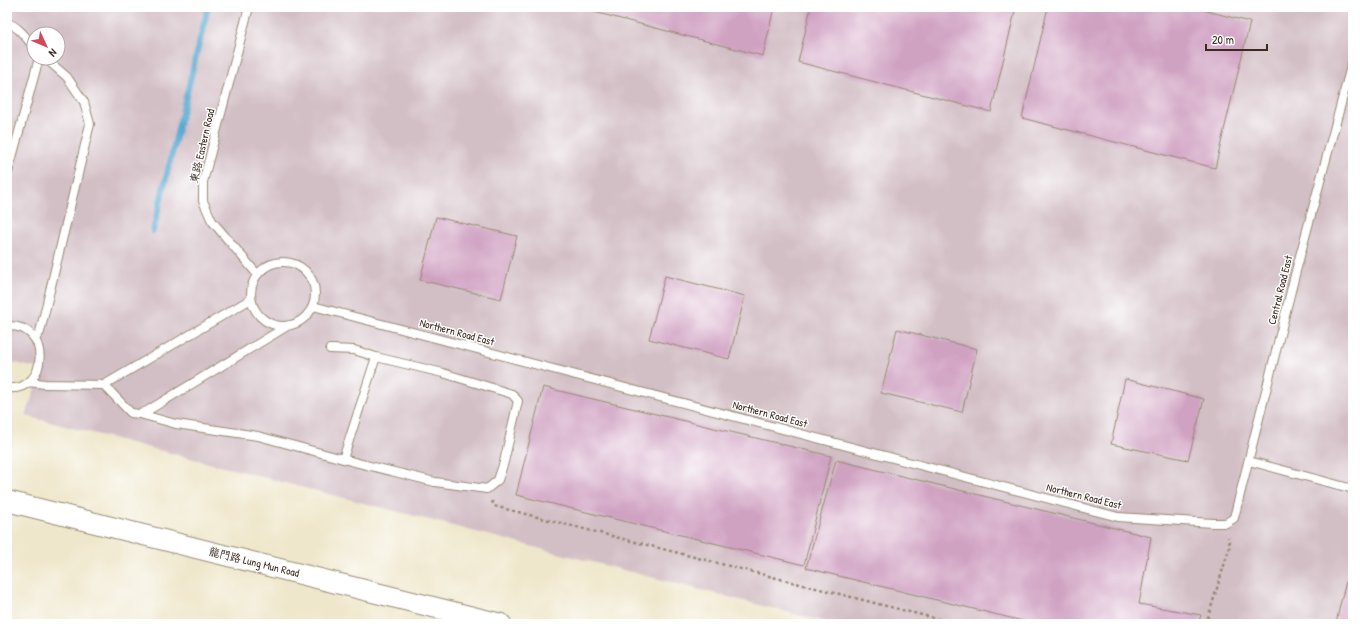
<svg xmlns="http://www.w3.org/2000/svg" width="1360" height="631" font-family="'Patrick Hand','LXGW WenKai TC',sans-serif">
<rect width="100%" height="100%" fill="#fff"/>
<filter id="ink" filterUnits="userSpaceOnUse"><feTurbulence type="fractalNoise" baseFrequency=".025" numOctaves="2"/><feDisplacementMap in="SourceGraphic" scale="8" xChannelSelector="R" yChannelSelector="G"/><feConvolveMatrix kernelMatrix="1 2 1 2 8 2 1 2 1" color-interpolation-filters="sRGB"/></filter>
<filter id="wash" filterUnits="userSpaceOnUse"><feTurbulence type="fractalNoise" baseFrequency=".012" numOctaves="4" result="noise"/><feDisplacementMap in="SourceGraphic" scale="16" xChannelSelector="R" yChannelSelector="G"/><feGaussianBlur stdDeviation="0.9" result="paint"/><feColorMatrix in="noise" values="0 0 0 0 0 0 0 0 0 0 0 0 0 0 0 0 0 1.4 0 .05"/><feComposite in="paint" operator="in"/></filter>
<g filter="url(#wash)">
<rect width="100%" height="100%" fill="#efe7cb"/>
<path fill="#d2bec5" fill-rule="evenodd" d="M7,7H1353V624H833L26,416L41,369L7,361ZM34,34H58V58H34Z"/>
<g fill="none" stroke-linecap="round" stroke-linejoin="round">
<path stroke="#53a7cf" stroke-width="6" d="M153,231L208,7"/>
</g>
<g id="blocks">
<path fill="#d0a2c2" d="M575,7H774L763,56Z
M811,7H1016L991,112L798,62Z
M1048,7H1191L1250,22L1215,168L1022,118Z
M436,217L517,236L501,299L420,280Z
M665,276L745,296L729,359L649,339Z
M897,329L977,349L962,412L881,393Z
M1125,379L1204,399L1188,460L1111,444Z
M543,387L831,456L804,565L516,495Z
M836,460L1151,537L1139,604L1201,615L1198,624H1035L806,568Z
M1352,558L1353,624H1336L1340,605Z"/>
</g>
</g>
<g filter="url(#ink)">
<use href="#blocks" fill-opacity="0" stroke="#958874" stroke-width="1"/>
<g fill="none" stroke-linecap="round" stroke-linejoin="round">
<defs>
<path id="service" d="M249,7L203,182V201L212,221L257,274
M7,23C19,26 26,38 34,47
M7,176L39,58
M251 294a32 32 0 1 1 64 0a32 32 0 1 1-64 0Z
M313,306L1118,517L1213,523H1226L1234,518L1297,267L1353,59
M7,326C52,323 49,393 7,388
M35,339L40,332L90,124L84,102L67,77L45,58
M28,382L45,384L104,385L251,299
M104,385L131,413L140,414L147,411L289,325
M140,414L176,424L258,436L358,463L435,482L487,489L498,480L504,462L518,401L512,394L443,373L376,357L354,350L330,349
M343,459L376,357
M1249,461L1353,489"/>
<path id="tertiary" d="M7,501L501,624"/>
</defs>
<use href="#service" stroke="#958874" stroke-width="10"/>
<use href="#tertiary" stroke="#958874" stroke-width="22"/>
<path stroke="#958874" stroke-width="2.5" stroke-dasharray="3 3" stroke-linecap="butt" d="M492,501L494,506L957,624
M1206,624L1230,546L1228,537"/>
<use href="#service" stroke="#fff" stroke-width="8"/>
<use href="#tertiary" stroke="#fff" stroke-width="20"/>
</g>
</g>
<g text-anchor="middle" stroke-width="3" stroke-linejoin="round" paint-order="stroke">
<g font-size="11" fill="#3b2a1e" stroke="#fff">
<text transform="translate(202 146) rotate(-77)" y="4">東路 Eastern Road</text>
<text transform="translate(1280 290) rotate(-76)" y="4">Central Road East</text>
<text transform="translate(457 332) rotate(15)" y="4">Northern Road East</text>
<text transform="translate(770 414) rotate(15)" y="4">Northern Road East</text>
<text transform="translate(1084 496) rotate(14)" y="4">Northern Road East</text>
<text transform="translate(254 562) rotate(14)" y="4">龍門路 Lung Mun Road</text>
</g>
</g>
<rect width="1360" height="631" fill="none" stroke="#fff" stroke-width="24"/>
<g transform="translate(46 46) rotate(134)"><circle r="19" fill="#ffffff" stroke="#b1aaa5"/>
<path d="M0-3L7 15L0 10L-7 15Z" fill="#d1495b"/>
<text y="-6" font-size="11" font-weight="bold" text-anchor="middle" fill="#3b2a1e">N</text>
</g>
<path d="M1206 44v6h61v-6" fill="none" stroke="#3b2a1e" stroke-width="2"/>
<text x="1212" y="44" font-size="12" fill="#3b2a1e" stroke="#ffffff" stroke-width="3" paint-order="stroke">20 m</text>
</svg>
